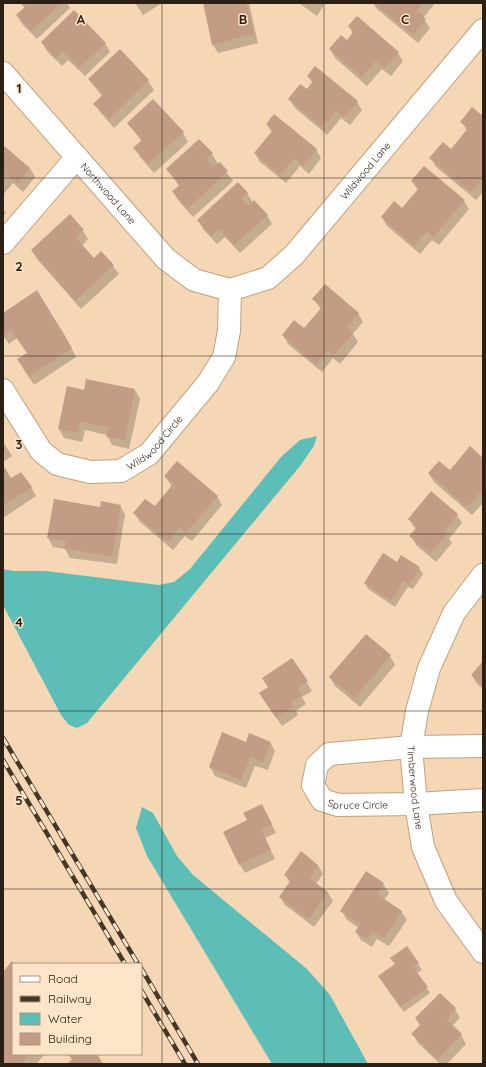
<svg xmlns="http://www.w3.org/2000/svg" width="486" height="1067" font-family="Quicksand,sans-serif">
<rect width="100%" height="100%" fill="#f5d7b5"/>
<path fill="#5dbdb7" d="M317,436L314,446L300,466L87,723L77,728L69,725L61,715L3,605V569L13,571H46L159,585L174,582L190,569L281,457L300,440Z
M142,807L153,813L177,856L193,875L307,969L330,995L368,1064H272L147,856L136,828Z"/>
<path fill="#0003" d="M20,3H67L70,8L37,39L22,24L17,15L25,8Z
M135,3H162L143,15Z
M204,3H249L258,43L218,53L213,45Z
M299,3H323L324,5L317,16Z
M373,3H435L423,18L430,28L418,43L377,9Z
M349,27L398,53L403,61L391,76L382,69L367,86L335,58L330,49L347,41L353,34Z
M42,43H105L110,52L85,76L68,60L62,66L47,51Z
M120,50L148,81L154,90L114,128L100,112L95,104L102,96L89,80Z
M308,76L357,102L362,110L350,125L341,118L327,135L295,108L289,99L307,91L313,84Z
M483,117V192L476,200L436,167L431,158L451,151L467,131L462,122Z
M128,123L183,133L188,142L154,173L140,157L135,148L142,142Z
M267,125L316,149L321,158L309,174L300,166L286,183L260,162L255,153L272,132Z
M3,147L30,168L35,177L23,192L13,183L3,195Z
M212,154L218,164L219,163L233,181L193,217L178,200L173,192L179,186L167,169Z
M412,181L464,201L469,209L439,245L432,240L420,254L387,226L382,217L402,210L418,191Z
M247,193L253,203L267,215L272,224L240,253L225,237L217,244L203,229L198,220Z
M3,209L6,213L3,216Z
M83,231L88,239L82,246L94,259L101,252L113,266L119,274L81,309L37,259L32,251Z
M37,292L64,334L76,357L34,385L23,368L28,354L17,338L9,344L3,335V314Z
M314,299L358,313L363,322L353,334L358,342L340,364L333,358L322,372L288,344L283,335L304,330L321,310Z
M135,390L140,399L129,449L112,445L107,435L85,430L82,442L64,438L59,429Z
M3,442L12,456L3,462Z
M483,459V503L472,515L434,482L429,474L450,471Z
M3,467L11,479L31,487L36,496L3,518Z
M165,476L217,496L222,505L192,541L185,536L173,550L140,522L134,513L155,508L172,487Z
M120,506L125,514L117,564L70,558L65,549L53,547L48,538Z
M457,515L462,523L449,539L452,543L436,562L416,545L411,536L416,530L409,519Z
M398,563L419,568L423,574L413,589L408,587L395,607L368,589L365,583Z
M366,635L390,656L395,665L360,707L335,686L330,677Z
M292,659L312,691L302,697L306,704L296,711L298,715L282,726L266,702L269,688L263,679Z
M483,662V689L477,684L472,675Z
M270,742L275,751L268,770L255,766L246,788L215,776L210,767L246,743Z
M262,805L276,833L265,838L275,859L245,873L240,865L248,821Z
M318,865L323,874L316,884L328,893L333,901L314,927L285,905L280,897L290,883L285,875Z
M367,873L383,884L389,893L384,900L401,911L407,920L389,946L377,939L372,947L361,940L356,932L359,928L347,920L342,911Z
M407,948L422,970L417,973L430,993L404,1012L383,982Z
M12,963L13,1054H45L36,1064H3V974Z
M440,994L455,1009L460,1018L452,1026L461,1035L466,1044L447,1064H440L418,1043L413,1034L420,1026L416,1019Z"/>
<path fill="#c39c86" d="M22,3H61L31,31L16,15L26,6Z
M203,3H247L254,34L212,45Z
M374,3H423L416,11L426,19L413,35Z
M74,10L106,43L79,68L63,51L56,58L41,42Z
M357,16L399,52L385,68L376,60L362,77L329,49L341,35L347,40L354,31L348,26Z
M120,49L149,80L109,119L93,104L103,94L88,79Z
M315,66L358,101L344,117L336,110L322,127L288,99L300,84L307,89L313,81L307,76Z
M153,99L184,132L148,164L133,148L142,140L127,123Z
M472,107L483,116V177L471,192L429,158L443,142L451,149L468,128L460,122Z
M274,114L317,149L303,166L294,158L280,175L254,153L273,130L266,124Z
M199,139L213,153L206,159L213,167L220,162L228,171L187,209L172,191L180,185L166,169Z
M3,145L30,168L18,184L7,175L3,180Z
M424,166L465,200L433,237L427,231L414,246L381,217L394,201L402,208L419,188L411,181Z
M238,182L248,193L241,198L248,206L254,200L268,215L234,245L219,229L211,236L197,220Z
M70,214L84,230L76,238L94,258L101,251L114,265L75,301L31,250Z
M325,284L359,313L347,327L353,333L334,355L328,350L316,364L282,335L294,320L304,328L322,307L312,299Z
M37,290L72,348L29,377L17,359L27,353L11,330L3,336V313Z
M86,379L135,389L125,440L106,437L108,427L80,422L78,433L58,429L67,386L84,390Z
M470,446L483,458V489L467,507L428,473L439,461L450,470Z
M177,461L218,496L186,533L180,527L168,542L133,513L145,499L155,506L173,484L164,476Z
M3,465L11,478L21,472L32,487L3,506Z
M431,491L458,514L444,530L448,533L430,553L409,536L417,527L408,519Z
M54,499L100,507L101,501L121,505L112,556L64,549L66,541L47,538Z
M383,553L397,562L401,555L420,567L409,584L404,581L391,601L364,583Z
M366,634L391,655L355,698L329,677Z
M292,658L308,681L298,688L302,695L291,702L294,706L276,718L259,693L268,687L262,678Z
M483,661V686L471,675Z
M222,732L246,742L249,733L271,742L263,762L250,757L241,780L209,767Z
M262,804L272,824L261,829L271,850L239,865L223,832L247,820L243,813Z
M301,851L318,865L309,878L328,892L309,919L279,897L291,880L284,875Z
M366,871L384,883L377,894L402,911L384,938L372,931L367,939L355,932L360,924L340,911Z
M407,946L419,963L413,967L428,987L400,1007L378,976L395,964L390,958Z
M12,961L15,964H13V1054H29L21,1064H3V972Z
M440,993L456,1008L446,1019L462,1034L438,1059L411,1034L421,1024L415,1018Z
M71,1054H97L103,1064H66L72,1060L69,1055Z"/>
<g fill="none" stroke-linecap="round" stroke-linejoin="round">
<defs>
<g id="minor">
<path id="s1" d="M3,73L166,259L194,280L230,290"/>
<path d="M3,243L77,157"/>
<path id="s2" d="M230,290L268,278L294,255L483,30"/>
<path id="s3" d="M3,390L41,451L57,464L90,472L121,471L149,454L208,383L224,357L229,331L230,290"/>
<path id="s4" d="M483,575L454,613L429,668L417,711L411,747L416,804L423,847L446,901L483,952"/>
<path id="s5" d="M483,746L411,747L329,754L317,765L313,785L322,800L338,805L416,804L483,800"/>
</g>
</defs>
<use href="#minor" stroke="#bfa281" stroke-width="24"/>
<use href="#minor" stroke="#fff" stroke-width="22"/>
<defs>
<path id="rail" d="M3,738L138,964
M3,760L125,964
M141,968L198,1064
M141,990L185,1064"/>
</defs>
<use href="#rail" stroke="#453727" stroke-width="4.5"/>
<use href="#rail" stroke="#fee5ca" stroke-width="3" stroke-dasharray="9" stroke-linecap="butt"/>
</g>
<path fill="none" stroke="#2b2013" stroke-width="1" stroke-opacity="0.55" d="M162,3V1064M324,3V1064M3,178H483M3,356H483M3,534H483M3,711H483M3,889H483"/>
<g text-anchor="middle" stroke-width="3" stroke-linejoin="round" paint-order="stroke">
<g font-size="10" fill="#2b2013" stroke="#fee5ca">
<text dy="4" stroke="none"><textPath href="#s2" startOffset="185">Wildwood Lane</textPath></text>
<text dy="4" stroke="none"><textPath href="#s1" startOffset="160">Northwood Lane</textPath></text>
<text dy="4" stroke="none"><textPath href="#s3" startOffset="202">Wildwood Circle</textPath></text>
<text dy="4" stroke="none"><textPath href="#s4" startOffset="230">Timberwood Lane</textPath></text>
<text dy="4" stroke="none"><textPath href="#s5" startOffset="245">Spruce Circle</textPath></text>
</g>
</g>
<g font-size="13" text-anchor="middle" font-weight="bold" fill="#2b2013" stroke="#fee5ca" stroke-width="3" stroke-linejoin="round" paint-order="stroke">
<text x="81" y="24">A</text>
<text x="243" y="24">B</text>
<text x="405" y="24">C</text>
<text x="19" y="93">1</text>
<text x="19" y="271">2</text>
<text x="19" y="449">3</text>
<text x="19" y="627">4</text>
<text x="19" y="805">5</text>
</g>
<rect width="486" height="1067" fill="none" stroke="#2b2013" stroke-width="8"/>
<rect x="12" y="963" width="130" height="92" fill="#fee5ca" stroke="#aa9681"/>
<rect x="20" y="976" width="20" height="6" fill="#ffffff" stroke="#aa9681"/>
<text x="48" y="983" font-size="12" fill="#2b2013">Road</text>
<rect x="20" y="996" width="20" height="6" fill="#453727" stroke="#aa9681"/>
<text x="48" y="1003" font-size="12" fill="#2b2013">Railway</text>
<rect x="20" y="1013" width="20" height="12" fill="#5dbdb7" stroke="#aa9681"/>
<text x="48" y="1023" font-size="12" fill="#2b2013">Water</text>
<rect x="20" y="1033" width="20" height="12" fill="#c39c86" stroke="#aa9681"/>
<text x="48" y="1043" font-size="12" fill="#2b2013">Building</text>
</svg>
